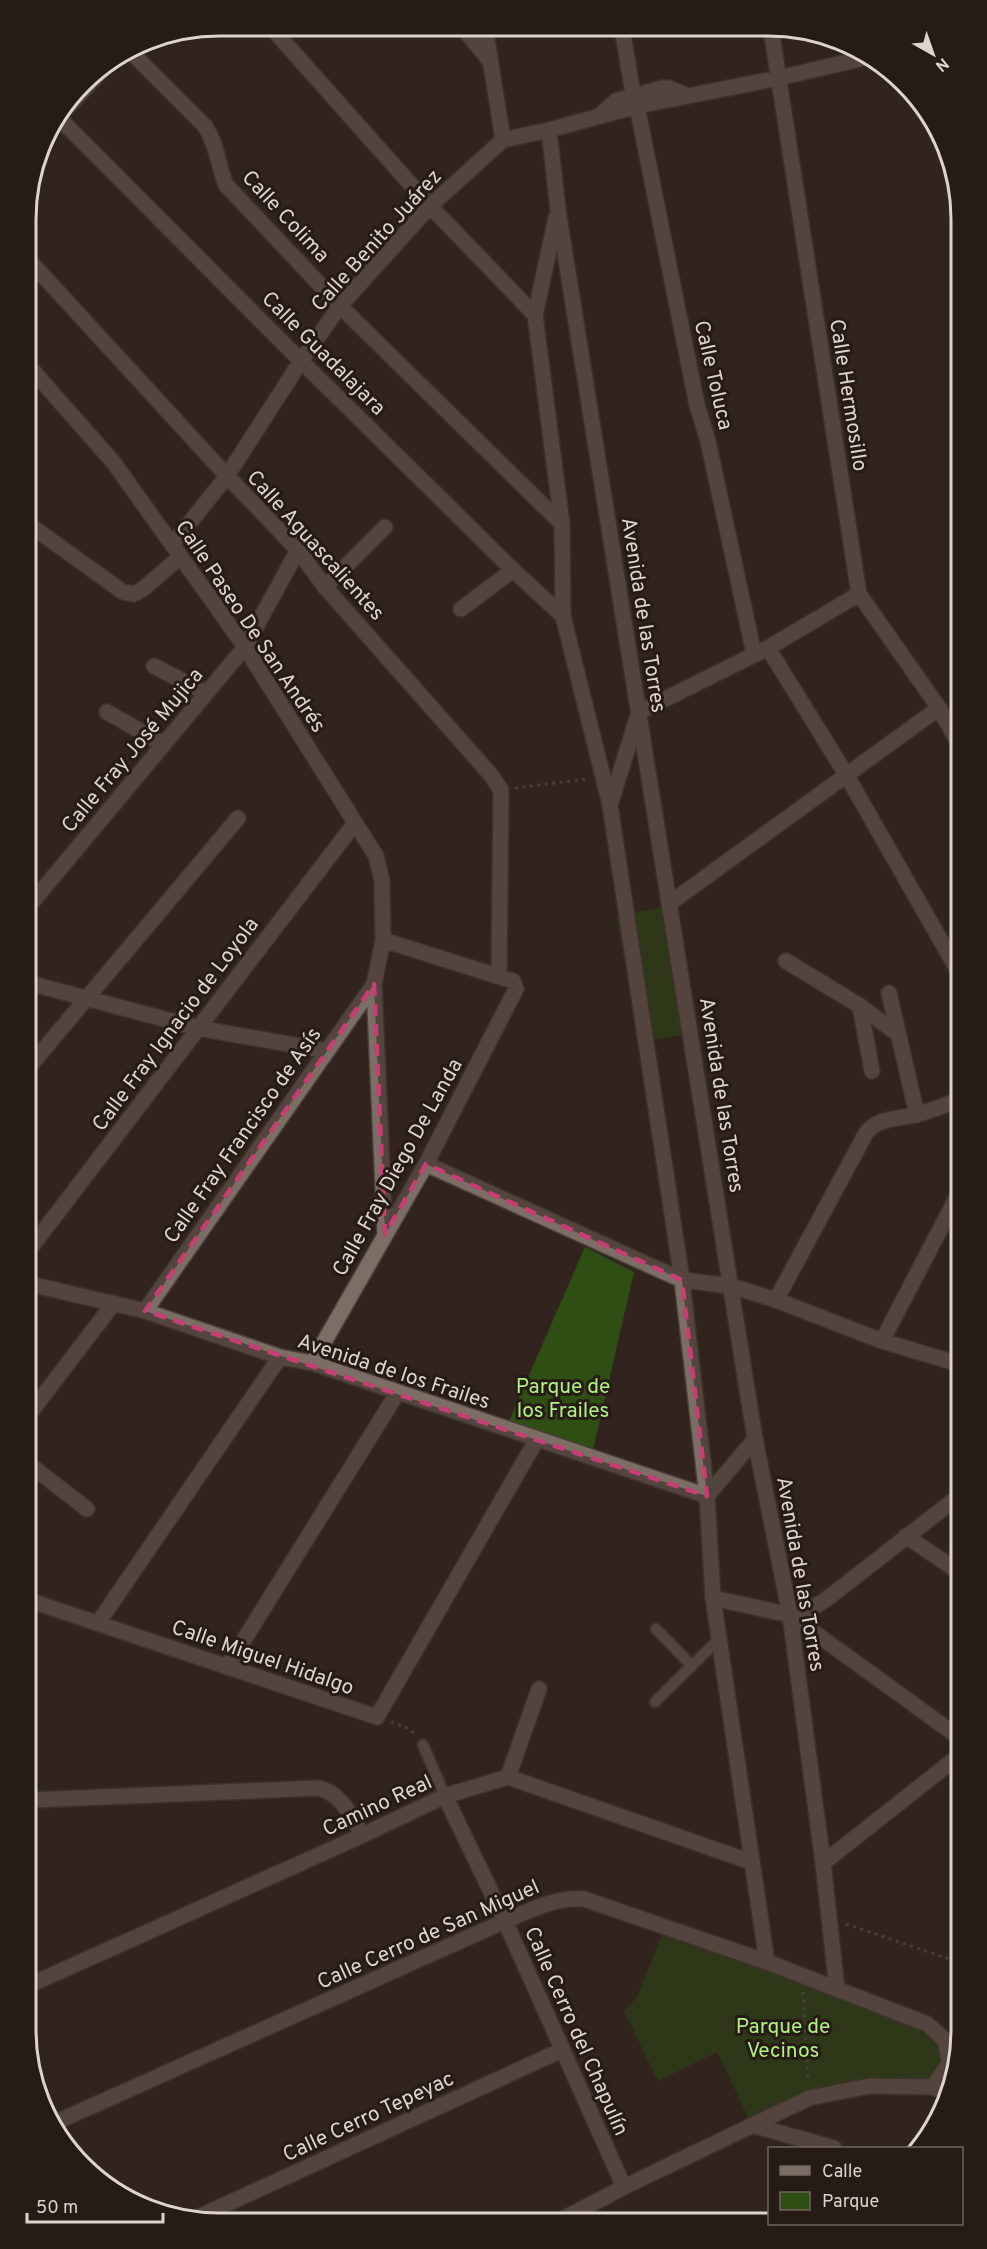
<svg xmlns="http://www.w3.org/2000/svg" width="987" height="2249" font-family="Overpass,sans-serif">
<rect width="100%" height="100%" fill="#31241e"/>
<path fill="#2e4e14" d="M666,906L690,1033L640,1042L616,916Z
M585,1247L634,1272L593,1450L508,1423Z
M665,1927L927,2024L949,2063L933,2087L809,2098L752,2125L717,2052L658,2081L624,2011L637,1997Z"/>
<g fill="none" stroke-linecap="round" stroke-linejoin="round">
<defs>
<path id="service" d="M656,1629L692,1666
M655,1702L720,1638
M423,1745L445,1796"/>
<path id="pedestrian" d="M325,587L385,527"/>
<path id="minor" d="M270,26L430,206L535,315
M462,27L490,61
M622,28L633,94
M771,29L859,594L939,708L957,740
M129,50L205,126C217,144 218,165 226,185L340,306L562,524
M637,106L697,405L708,441L754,654
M600,115L616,101L662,88H669L688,96
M58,117L301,361L513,570L563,616
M549,130L637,106L779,78L864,58
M950,157L955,185
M26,257L227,476L298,550L325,587L491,775L501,790L499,976
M26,363L114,463L245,647L376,856L382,881L383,940L374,984L385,1234
M27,523L123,592L134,594L143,589L180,557
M172,545L227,476L301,361L340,306L430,206L503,140
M461,609L513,570
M768,648L847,776L957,969
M154,666L206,693
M107,712L163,744
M610,805L639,712L768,648L859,594
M670,903L939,708
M28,907L245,647L298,550
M786,961L860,1006L898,1034
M29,983L198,1028L327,1051
M889,993L917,1115
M860,1006L872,1071
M29,1067L238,818
M426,1164L682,1280L731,1286L776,1300L882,1341L959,1364
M29,1250L355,823
M30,1284L145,1311L280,1357L312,1363L707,1496L755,1439
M776,1300L866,1133C880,1116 898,1120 918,1114C931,1111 945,1105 958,1100
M145,1311L374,984
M882,1341L958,1195
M312,1363L426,1164L516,989L513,981L383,940
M30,1413L114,1303
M30,1465L87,1509
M906,1536L959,1572
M713,1598L790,1615L811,1609L828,1598L959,1496
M31,1601L377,1717L537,1439
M790,1615L960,1738
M98,1623L280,1357
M227,1667L398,1392
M508,1777L539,1689
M445,1796L505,1921L624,2187
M31,1800L319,1788C342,1794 351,1816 363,1835
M823,1863L960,1755
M32,1984L363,1835L445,1796L508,1777L751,1862
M52,2124L505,1921C531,1910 555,1897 584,1899L767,1962
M192,2220L562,2050"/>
<path id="tertiary" d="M485,27L503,140L549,130L558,210L755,1439L790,1615L823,1863L837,1989
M59,116L110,62
M556,218L535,315L562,524L563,616L610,805L682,1280L707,1496L713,1598L767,1962L927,2024L945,2040L949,2063L933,2087
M752,2125L834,2148
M565,2218L624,2187L809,2098L869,2086L933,2087L949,2094"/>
</defs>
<use href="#service" stroke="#4b413c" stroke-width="14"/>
<use href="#pedestrian" stroke="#4b413c" stroke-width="18"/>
<use href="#minor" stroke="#4b413c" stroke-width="18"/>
<use href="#tertiary" stroke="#4b413c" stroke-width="18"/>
<path stroke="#675b56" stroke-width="3" stroke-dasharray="3 4.5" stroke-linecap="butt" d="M515,788L586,779
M391,1722L405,1727L415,1734
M846,1924L961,1963
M803,1992L808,2081"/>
<use href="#service" stroke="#7c6d65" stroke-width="10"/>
<use href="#pedestrian" stroke="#7c6d65" stroke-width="15"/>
<use href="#minor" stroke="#7c6d65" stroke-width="15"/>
<use href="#tertiary" stroke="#7c6d65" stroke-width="15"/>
</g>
<path d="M0 0H987V2249H0ZM374,984L385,1234L426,1164L682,1280L707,1496L145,1311Z" fill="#31241e" fill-opacity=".55" fill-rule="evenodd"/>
<path fill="none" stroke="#c73e72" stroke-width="4.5" stroke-dasharray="12 8" stroke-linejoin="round" d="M374,984L385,1234L426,1164L682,1280L707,1496L145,1311Z"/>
<g text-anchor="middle" stroke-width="6" stroke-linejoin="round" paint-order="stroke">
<g font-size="21" fill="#ddd4d0" stroke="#271b15">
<text transform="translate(286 216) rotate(47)" y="7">Calle Colima</text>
<text transform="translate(376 240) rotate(-48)" y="7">Calle Benito Juárez</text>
<text transform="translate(324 353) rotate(45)" y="7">Calle Guadalajara</text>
<text transform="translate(714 375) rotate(77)" y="7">Calle Toluca</text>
<text transform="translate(849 395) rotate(81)" y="7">Calle Hermosillo</text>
<text transform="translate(316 545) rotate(48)" y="7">Calle Aguascalientes</text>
<text transform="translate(644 615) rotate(81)" y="7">Avenida de las Torres</text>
<text transform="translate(251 626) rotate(56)" y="7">Calle Paseo De San Andrés</text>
<text transform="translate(132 750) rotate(-50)" y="7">Calle Fray José Mujica</text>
<text transform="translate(175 1024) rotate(-53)" y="7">Calle Fray Ignacio de Loyola</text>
<text transform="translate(722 1095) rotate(81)" y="7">Avenida de las Torres</text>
<text transform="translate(242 1135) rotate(-55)" y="7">Calle Fray Francisco de Asís</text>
<text transform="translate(397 1167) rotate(-61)" y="7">Calle Fray Diego De Landa</text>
<text transform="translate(394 1371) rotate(18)" y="7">Avenida de los Frailes</text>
<text transform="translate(801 1574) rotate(80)" y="7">Avenida de las Torres</text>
<text transform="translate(263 1657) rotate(19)" y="7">Calle Miguel Hidalgo</text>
<text transform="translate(377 1805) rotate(-25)" y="7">Camino Real</text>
<text transform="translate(428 1934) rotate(-24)" y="7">Calle Cerro de San Miguel</text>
<text transform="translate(577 2031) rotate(66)" y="7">Calle Cerro del Chapulín</text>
<text transform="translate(368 2116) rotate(-25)" y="7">Calle Cerro Tepeyac</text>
</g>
<g font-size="21" fill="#aef081" stroke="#271b15">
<text x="563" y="1393">Parque de<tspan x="563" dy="24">los Frailes</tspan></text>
<text x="783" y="2033">Parque de<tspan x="783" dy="24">Vecinos</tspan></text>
</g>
</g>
<path d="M0 0H987V2249H0ZM219 36H768A183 183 0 0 1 951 219V2030A183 183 0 0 1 768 2213H219A183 183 0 0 1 36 2030V219A183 183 0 0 1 219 36Z" fill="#271b15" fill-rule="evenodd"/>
<path fill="none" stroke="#ddd4d0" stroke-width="3" d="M219 36H768A183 183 0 0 1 951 219V2030A183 183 0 0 1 768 2213H219A183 183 0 0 1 36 2030V219A183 183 0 0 1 219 36Z"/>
<rect x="768" y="2147" width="195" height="78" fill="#271b15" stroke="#706560" stroke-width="1.5"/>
<rect x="780" y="2166" width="30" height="9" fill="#7c6d65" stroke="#706560" stroke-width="1.5"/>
<text x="822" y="2177" font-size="18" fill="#ddd4d0">Calle</text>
<rect x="780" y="2192" width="30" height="18" fill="#2e4e14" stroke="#706560" stroke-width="1.5"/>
<text x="822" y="2207" font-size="18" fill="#ddd4d0">Parque</text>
<g transform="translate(933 54) rotate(140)" stroke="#271b15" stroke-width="4.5" paint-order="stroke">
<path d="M0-4.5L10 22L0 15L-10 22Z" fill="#ddd4d0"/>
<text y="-9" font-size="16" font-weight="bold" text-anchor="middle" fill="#ddd4d0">N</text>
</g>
<path d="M27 2213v9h136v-9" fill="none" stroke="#ddd4d0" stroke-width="3"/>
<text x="36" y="2213" font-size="18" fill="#ddd4d0" stroke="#271b15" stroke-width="4.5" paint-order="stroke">50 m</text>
</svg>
